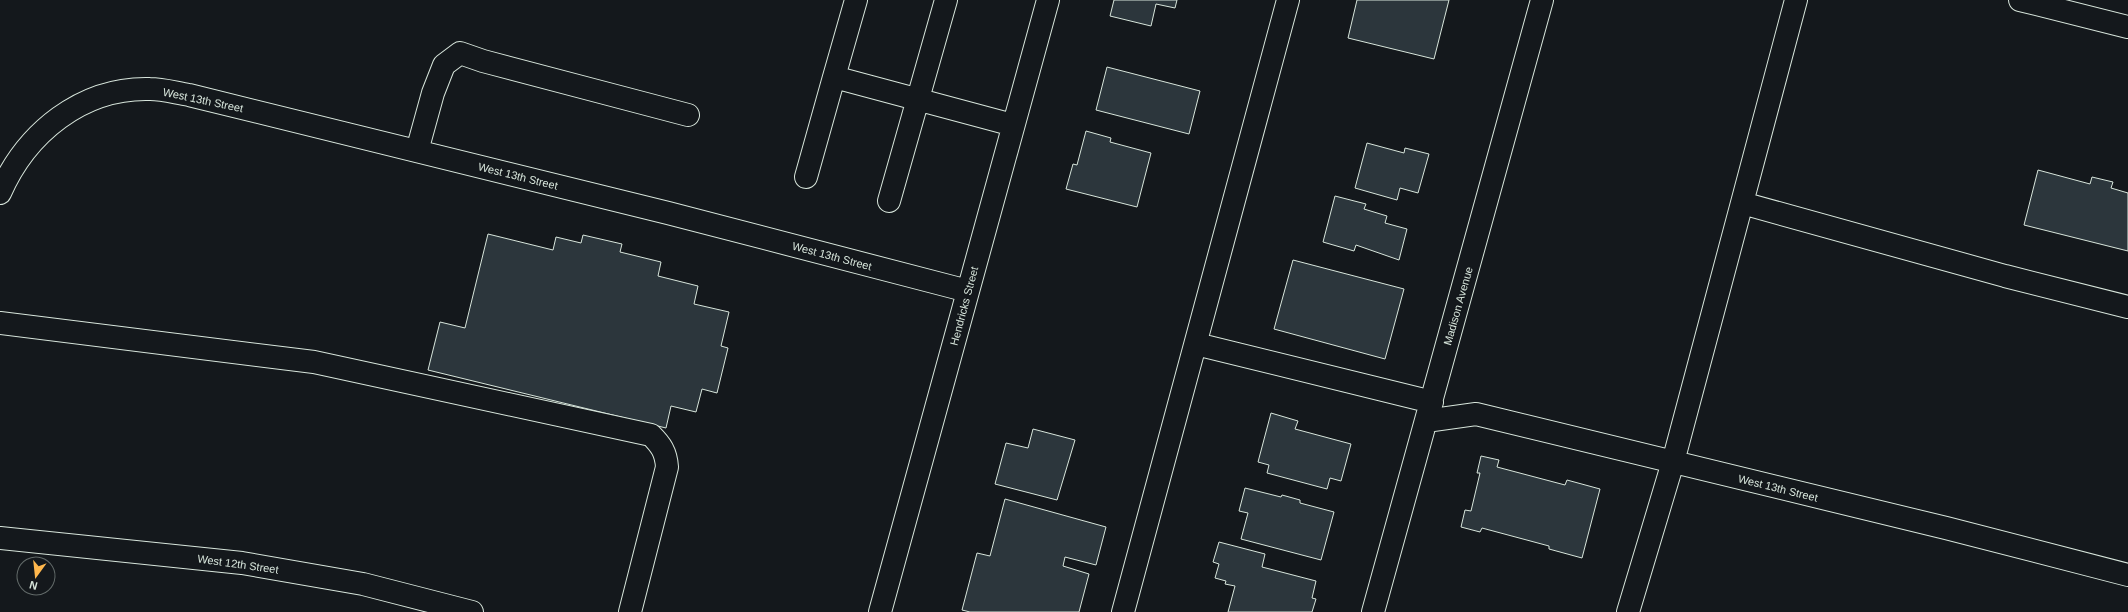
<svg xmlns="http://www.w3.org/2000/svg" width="2128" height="612" font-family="Arial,sans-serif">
<rect width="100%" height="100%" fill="#14181c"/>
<path fill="#2c363c" stroke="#d8e6dc" d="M1114,0H1177L1175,8L1156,4L1151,26L1110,16Z
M1357,0H1449L1434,59L1348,38Z
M1107,67L1200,91L1189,134L1096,110Z
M1086,131L1111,138L1110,142L1151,153L1137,207L1066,189L1073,164L1077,165Z
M1367,143L1404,153L1405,148L1429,154L1418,193L1400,188L1397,200L1355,188Z
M2038,170L2090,184L2092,177L2113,182L2111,188L2128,193V251L2024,225Z
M1335,196L1366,204L1364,209L1387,216L1385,223L1407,229L1399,260L1356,245L1354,251L1323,242Z
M488,234L553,250L556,237L581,243L583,235L622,244L620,252L661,262L658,276L698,286L694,304L729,312L721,346L728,348L717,393L702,389L696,412L671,406L666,428L428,370L440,322L465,328Z
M1293,260L1404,289L1385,359L1274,329Z
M1271,413L1298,421L1295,429L1351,444L1341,481L1330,478L1327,489L1267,473L1269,465L1258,462Z
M1033,429L1075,440L1057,500L995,484L1006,443L1028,448Z
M1481,456L1499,460L1497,467L1565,485L1567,480L1600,489L1582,558L1549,549V546L1482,528L1480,532L1461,527L1465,510L1471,511L1480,473H1477Z
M1245,488L1281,497L1282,495L1300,500V503L1334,512L1321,560L1241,539L1248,513L1239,511Z
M1005,499L1106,527L1096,565L1065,557L1063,566L1089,574L1079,612H970L962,610L977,553L990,556Z
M1219,542L1265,554L1262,567L1316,581L1312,598L1316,599L1312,612H1228L1235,586L1225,584L1226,581L1215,578L1219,564L1213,562Z"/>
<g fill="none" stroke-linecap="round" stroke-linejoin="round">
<defs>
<path id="minor" d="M834,77L856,0
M417,151L433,93L444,65L460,53L483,61L688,115
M806,177L834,77L1013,125
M0,193C26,133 82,87 150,89C163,89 176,93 189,95L668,213L968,291
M889,201L946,0
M1742,203L2005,276L2128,307
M0,323L314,362L651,435C661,445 666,452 667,467L630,612
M1196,344L1432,402
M1426,421L1476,414L1946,528L2128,575
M0,538L242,563L363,584L472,612
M880,612L1048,0
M1123,612L1288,0
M1373,612L1542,0
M1628,612L1673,462L1796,0"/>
<path id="major" d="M2020,0L2128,27"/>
</defs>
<use href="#minor" stroke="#d8e6dc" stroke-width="24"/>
<use href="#major" stroke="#d8e6dc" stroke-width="24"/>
<use href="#minor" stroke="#14181c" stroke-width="22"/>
<use href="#major" stroke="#14181c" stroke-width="22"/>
</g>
<g text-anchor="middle" stroke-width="3" stroke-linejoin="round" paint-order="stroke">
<g font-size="11" fill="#d8e6dc" stroke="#14181c">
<text transform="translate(203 100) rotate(12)" y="4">West 13th Street</text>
<text transform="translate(518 176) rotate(14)" y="4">West 13th Street</text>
<text transform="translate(832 256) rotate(15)" y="4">West 13th Street</text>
<text transform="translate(964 306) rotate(-75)" y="4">Hendricks Street</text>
<text transform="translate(1458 306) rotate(-74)" y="4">Madison Avenue</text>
<text transform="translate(1778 488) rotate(14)" y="4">West 13th Street</text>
<text transform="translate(238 564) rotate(8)" y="4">West 12th Street</text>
</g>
</g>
<g transform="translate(36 576) rotate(195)"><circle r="19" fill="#14181c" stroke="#626a69"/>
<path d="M0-3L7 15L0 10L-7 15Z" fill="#ffb74d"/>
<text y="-6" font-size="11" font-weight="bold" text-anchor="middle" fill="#d8e6dc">N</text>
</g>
</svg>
